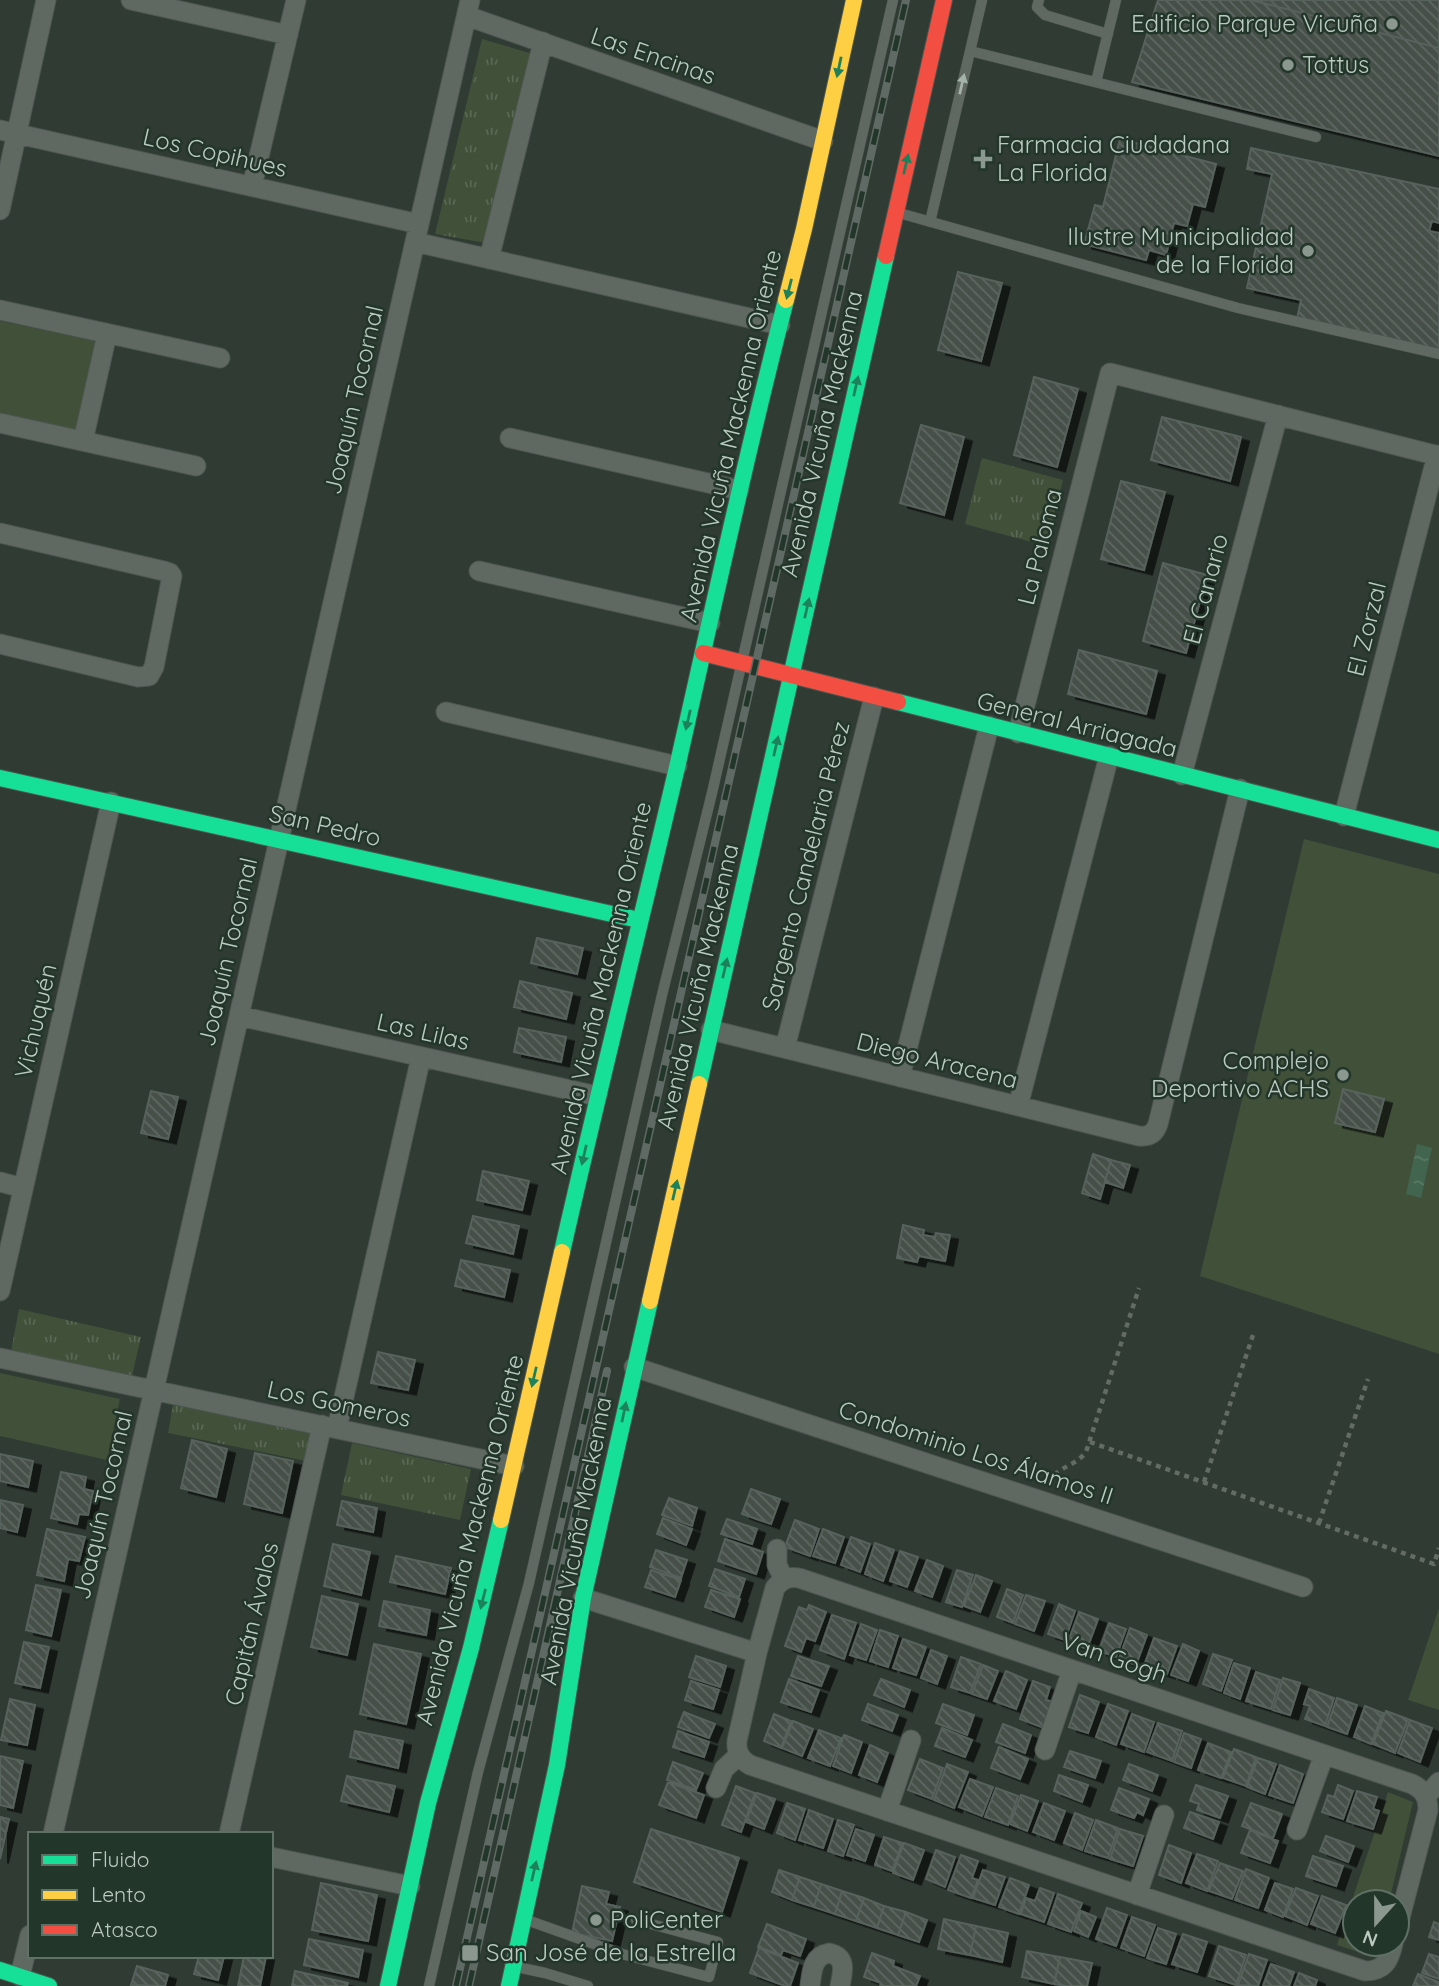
<svg xmlns="http://www.w3.org/2000/svg" width="1439" height="1986" font-family="Quicksand,sans-serif">
<defs>
<pattern id="grass-tufts" width="24" height="20" patternUnits="userSpaceOnUse" patternTransform="scale(1.75)"><rect width="24" height="20" fill="#405039"/><path d="M3 7l-1-3M5 7V3M7 7l1-3M15 17l-1-3M17 17v-4M19 17l1-3" fill="none" stroke="#5a6854"/></pattern>
<pattern id="water-ripples" width="26" height="14" patternUnits="userSpaceOnUse" patternTransform="scale(1.75)"><rect width="26" height="14" fill="#41654e"/><path d="M2 4q2-2 4 0t4 0M15 11q2-2 4 0t4 0" fill="none" stroke="#5a7a66"/></pattern>
<pattern id="building-back-hatch" width="6" height="6" patternUnits="userSpaceOnUse" patternTransform="scale(1.75)"><rect width="6" height="6" fill="#46504a"/><path d="M-1 5l2 2M0 0l6 6M5-1l2 2" fill="none" stroke="#5f6862"/></pattern>
<filter id="shadow"><feDropShadow dx="8" dy="4.5" stdDeviation="0" flood-color="#0009"/></filter>
</defs>
<rect width="100%" height="100%" fill="#2f3b33"/>
<path fill="url(#grass-tufts)" d="M482,39L533,54L486,243L435,234Z
M982,458L1063,480L1046,546L965,524Z
M19,1309L141,1337L132,1376L11,1351Z
M173,1405L311,1432L306,1461L168,1433Z
M352,1443L471,1469L460,1520L341,1495Z"/>
<path fill="#405039" d="M0,321L95,341L75,435L0,419Z
M1304,839L1439,874V1354L1200,1276Z
M0,1373L120,1399L107,1460L0,1436Z
M1439,1608V1710L1408,1700Z
M1388,1792L1413,1802L1389,1902H1355V1944H1380L1376,1958L1337,1945Z"/>
<path fill="url(#water-ripples)" d="M1417,1144L1432,1148L1421,1198L1406,1194Z"/>
<path fill="url(#building-back-hatch)" stroke="#58625c" stroke-width="2" filter="url(#shadow)" d="M1158,0H1251L1439,48V156L1132,82Z
M1251,0H1439V48Z
M1120,139L1216,164L1205,207L1193,204L1187,226L1174,223L1166,255L1149,250L1146,260L1084,244L1095,205L1103,207Z
M1251,148L1439,189V223L1432,221L1429,231L1439,233V350L1297,319L1301,300L1247,288L1272,174L1247,169Z
M958,272L1002,283L981,361L938,350Z
M1034,377L1078,389L1057,467L1014,455Z
M1162,417L1241,437L1230,481L1151,460Z
M921,425L964,437L944,515L900,503Z
M1121,481L1165,492L1144,570L1101,559Z
M1163,563L1207,575L1186,653L1143,641Z
M1079,650L1157,671L1146,714L1068,694Z
M537,938L583,948L577,974L531,963Z
M520,981L572,993L566,1019L514,1007Z
M519,1028L566,1037L561,1062L514,1052Z
M1343,1089L1384,1099L1375,1132L1335,1123Z
M151,1091L178,1097L168,1139L141,1133Z
M1093,1154L1111,1160L1100,1199L1082,1193Z
M1111,1160L1130,1165L1123,1188L1105,1182Z
M483,1171L529,1181L522,1210L477,1200Z
M473,1216L519,1226L513,1254L466,1243Z
M903,1225L924,1230L923,1235L935,1237L936,1233L950,1235L945,1261L919,1256L917,1262L897,1258Z
M461,1260L510,1270L504,1297L455,1286Z
M378,1352L415,1360L408,1390L371,1383Z
M192,1440L227,1449L216,1497L181,1488Z
M255,1453L293,1461L282,1513L244,1504Z
M0,1454L33,1461L28,1487L0,1481Z
M61,1472L86,1477L84,1489L93,1491L88,1515L79,1514L77,1524L51,1518Z
M751,1489L780,1499L771,1524L742,1514Z
M669,1498L697,1508L692,1526L662,1515Z
M0,1500L23,1505L17,1532L0,1528Z
M342,1501L377,1508L373,1532L337,1525Z
M663,1518L692,1529L686,1545L657,1534Z
M727,1519L757,1529L752,1544L721,1534Z
M795,1520L819,1529L810,1556L785,1547Z
M47,1529L85,1537L79,1561L68,1559L64,1581L37,1575Z
M823,1529L844,1537L835,1563L813,1556Z
M851,1537L870,1544L860,1572L841,1565Z
M725,1539L763,1552L756,1574L718,1561Z
M875,1543L894,1550L883,1581L865,1574Z
M333,1544L370,1552L361,1595L324,1586Z
M656,1550L687,1560L681,1578L650,1567Z
M900,1551L918,1557L907,1587L890,1581Z
M396,1556L451,1568L445,1594L390,1582Z
M927,1560L943,1566L932,1597L915,1591Z
M715,1569L745,1579L739,1597L709,1586Z
M651,1570L681,1580L675,1597L645,1587Z
M957,1570L973,1575L962,1607L946,1602Z
M976,1575L992,1581L980,1612L964,1606Z
M36,1585L61,1590L51,1636L26,1630Z
M1007,1589L1023,1595L1013,1623L997,1617Z
M711,1590L740,1599L734,1617L705,1607Z
M1026,1595L1045,1601L1034,1631L1015,1624Z
M322,1596L358,1604L347,1655L311,1647Z
M384,1601L430,1610L426,1635L379,1626Z
M1059,1604L1075,1611L1065,1640L1048,1634Z
M809,1605L826,1612L815,1641L806,1638L801,1652L785,1646L799,1607L807,1610Z
M1079,1612L1098,1619L1087,1649L1068,1642Z
M832,1615L856,1623L844,1659L820,1650Z
M1109,1623L1126,1629L1116,1657L1099,1651Z
M861,1624L877,1630L866,1660L850,1655Z
M1130,1628L1147,1635L1136,1665L1119,1659Z
M880,1630L898,1636L888,1667L870,1661Z
M1154,1638L1177,1646L1167,1674L1144,1666Z
M903,1639L926,1647L916,1675L893,1668Z
M24,1642L49,1647L40,1688L15,1683Z
M374,1644L421,1654L406,1724L360,1714Z
M1183,1644L1199,1651L1188,1681L1171,1675Z
M931,1650L947,1656L937,1684L921,1678Z
M1213,1654L1232,1660L1221,1691L1203,1684Z
M696,1656L726,1666L720,1687L689,1677Z
M798,1656L829,1666L821,1686L791,1676Z
M961,1657L981,1664L970,1693L951,1687Z
M1234,1663L1250,1668L1240,1699L1224,1693Z
M983,1665L998,1671L987,1699L972,1694Z
M1006,1671L1027,1680L1016,1709L994,1701Z
M1256,1672L1280,1680L1271,1709L1246,1701Z
M1283,1678L1300,1683L1290,1715L1273,1710Z
M789,1679L819,1690L811,1712L781,1702Z
M881,1679L910,1690L904,1707L874,1695Z
M691,1681L719,1690L713,1709L685,1700Z
M1033,1681L1050,1687L1046,1700L1053,1702L1044,1728L1020,1719Z
M1309,1689L1334,1698L1325,1726L1305,1719L1310,1706L1304,1704Z
M1080,1695L1099,1702L1088,1733L1069,1727Z
M1337,1698L1357,1705L1347,1734L1327,1727Z
M10,1699L35,1705L27,1745L1,1740Z
M868,1704L898,1715L892,1731L862,1720Z
M943,1704L974,1715L967,1735L936,1723Z
M1108,1704L1128,1711L1116,1745L1096,1737Z
M1365,1706L1383,1713L1371,1744L1354,1737Z
M1386,1711L1408,1719L1395,1753L1373,1744Z
M684,1712L715,1724L709,1738L678,1727Z
M774,1714L791,1721L781,1748L764,1741Z
M1132,1714L1154,1722L1144,1752L1121,1744Z
M1410,1720L1432,1728L1420,1762L1398,1753Z
M793,1721L813,1729L802,1756L782,1748Z
M1158,1723L1182,1731L1172,1761L1147,1752Z
M1003,1724L1031,1735L1025,1753L996,1742Z
M942,1728L972,1740L965,1757L935,1746Z
M819,1730L841,1738L830,1766L808,1758Z
M355,1731L403,1741L398,1768L350,1757Z
M678,1731L709,1742L704,1757L673,1747Z
M1184,1733L1201,1739L1191,1768L1174,1762Z
M844,1735L862,1742L851,1773L833,1766Z
M1208,1743L1231,1752L1221,1778L1198,1770Z
M870,1745L888,1753L877,1782L859,1775Z
M999,1747L1028,1759L1020,1779L991,1768Z
M1234,1749L1256,1757L1246,1786L1223,1778Z
M1070,1751L1101,1761L1095,1778L1064,1767Z
M0,1756L23,1761L13,1808L0,1805Z
M1258,1758L1276,1764L1265,1794L1247,1787Z
M920,1759L943,1768L932,1799L908,1790Z
M673,1762L703,1773L696,1790L667,1780Z
M947,1764L968,1772L954,1808L934,1800Z
M1129,1764L1158,1775L1152,1791L1123,1780Z
M1280,1765L1303,1774L1293,1803L1269,1795Z
M1059,1775L1088,1785L1082,1802L1054,1791Z
M347,1776L395,1786L389,1812L341,1801Z
M970,1779L993,1787L982,1816L959,1807Z
M668,1782L704,1795L696,1818L659,1805Z
M1196,1785L1228,1796L1220,1818L1197,1810L1199,1804L1190,1801Z
M1338,1785L1353,1791L1343,1819L1322,1812L1328,1795L1334,1797Z
M736,1786L755,1793L741,1832L722,1825Z
M996,1788L1018,1796L1008,1825L985,1817Z
M1119,1788L1149,1799L1143,1815L1137,1812L1134,1818L1111,1810Z
M1357,1791L1377,1797L1373,1809L1379,1811L1373,1829L1347,1821Z
M757,1793L775,1799L764,1829L746,1822Z
M1021,1795L1038,1801L1027,1831L1010,1824Z
M787,1803L805,1809L795,1840L777,1833Z
M1044,1803L1065,1811L1054,1840L1033,1832Z
M1251,1803L1282,1814L1273,1838L1242,1826Z
M809,1810L833,1819L823,1848L799,1840Z
M1190,1812L1219,1822L1213,1839L1184,1828Z
M1075,1813L1093,1820L1082,1850L1064,1843Z
M0,1817L9,1819L0,1859Z
M838,1820L854,1825L843,1856L828,1851Z
M1096,1820L1118,1828L1108,1858L1085,1851Z
M651,1829L739,1858L722,1912L634,1882Z
M856,1829L874,1835L865,1861L847,1855Z
M1120,1829L1143,1836L1133,1866L1110,1859Z
M1250,1830L1278,1841L1270,1863L1241,1853Z
M1326,1836L1354,1846L1348,1862L1320,1851Z
M884,1837L902,1843L892,1871L875,1865Z
M904,1843L924,1850L913,1880L893,1873Z
M1169,1845L1191,1853L1181,1883L1159,1875Z
M936,1850L955,1857L945,1887L926,1879Z
M1197,1854L1218,1861L1207,1891L1186,1883Z
M961,1855L978,1861L972,1878L978,1880L971,1898L948,1890Z
M1313,1856L1343,1866L1336,1886L1306,1876Z
M1220,1863L1243,1871L1232,1899L1209,1891Z
M1246,1869L1269,1878L1258,1908L1235,1900Z
M779,1870L800,1877L792,1900L772,1892Z
M983,1870L1005,1877L995,1905L973,1898Z
M800,1877L821,1884L814,1907L792,1900Z
M1010,1878L1029,1885L1019,1914L999,1907Z
M321,1883L377,1895L368,1941L312,1930Z
M1275,1883L1293,1889L1283,1917L1265,1910Z
M821,1884L842,1891L835,1914L814,1907Z
M582,1886L609,1892L606,1904L620,1907L612,1941L572,1933Z
M1040,1888L1054,1893L1044,1922L1021,1914L1026,1898L1035,1901Z
M1296,1888L1318,1896L1307,1925L1285,1916Z
M842,1891L864,1898L856,1921L835,1914Z
M1058,1894L1082,1903L1071,1932L1048,1924Z
M1322,1896L1346,1905L1335,1933L1311,1924Z
M864,1898L884,1906L877,1928L856,1921Z
M884,1906L906,1912L898,1935L877,1928Z
M1107,1908L1127,1915L1116,1946L1096,1939Z
M1081,1911L1096,1917L1088,1937L1074,1931Z
M906,1912L927,1920L919,1942L898,1935Z
M1132,1917L1155,1925L1144,1956L1121,1948Z
M944,1919L976,1926L970,1955L938,1949Z
M1434,1922L1439,1924V1940L1429,1937Z
M767,1924L806,1939L800,1956L783,1950L781,1955L758,1947Z
M976,1926L1008,1933L1002,1962L970,1955Z
M1158,1928L1176,1934L1166,1964L1147,1958Z
M1183,1934L1207,1942L1197,1972L1172,1964Z
M309,1939L363,1950L358,1977L304,1965Z
M1219,1946L1246,1955L1236,1985L1209,1976Z
M759,1948L798,1963L790,1986H785L750,1973Z
M1027,1951L1060,1957L1054,1984L1022,1977Z
M872,1953L894,1961L893,1966L920,1976L916,1986H880L881,1983L864,1977Z
M1249,1954L1267,1960L1258,1986L1238,1985Z
M1429,1954L1439,1957V1979L1422,1973Z
M199,1956H224L218,1980L194,1974Z
M244,1956H266L260,1986H238Z
M1060,1957L1092,1963L1087,1986H1066L1054,1984Z
M1271,1964L1294,1972L1289,1986H1263Z
M137,1966L168,1975L165,1986L131,1985Z
M295,1971L348,1983L347,1986H292Z
M1299,1973L1317,1980L1315,1986H1294Z
M1418,1974L1439,1982V1986H1413Z"/>
<g fill="none" stroke-linecap="round" stroke-linejoin="round">
<defs>
<path id="lane" d="M1039,0L1037,7L1045,15L1108,34
M970,51L1316,137
M1096,82L1116,0
M899,213L1238,308L1439,354
M930,222L982,0
M527,1920L622,1954L709,1977L718,1942L636,1920
M517,1967L545,1973L588,1986
M429,1986L478,1772L529,1583L662,995L712,793L893,0"/>
<path id="street" d="M131,0L288,35
M467,16L823,141
M0,130L419,224
M252,186L296,0
M0,210L46,0
M415,242L780,325
M489,259L543,42
M0,310L220,358
M0,423L196,466
M510,438L739,490
M83,441L107,334
M0,533L164,571L170,573L172,576L154,667L149,676L138,677L0,644
M479,571L710,623
M446,712L677,766
M1018,733L1110,373L1439,456
M1182,775L1278,415
M1344,816L1437,455
M239,1016L597,1096
M711,1030L1139,1136C1149,1137 1155,1133 1158,1124L1240,789
M785,1048L874,697
M900,1077L989,726
M1018,1106L1109,756
M0,1182L23,1188
M0,1291L111,802
M0,1358L514,1466
M634,1367L1303,1587
M337,1428L421,1057
M777,1549V1565L784,1579
M583,1598L757,1653
M1045,1750L1072,1670
M716,1788L724,1769L739,1755
M1425,1794L1431,1791L1439,1782
M887,1811L911,1740
M1297,1830L1324,1755
M53,1834L470,0
M229,1834L322,1425
M271,1857L410,1886
M1137,1895L1164,1815
M1393,1944C1389,1961 1384,1971 1365,1971L750,1765C740,1759 736,1752 737,1741L757,1653L775,1588C782,1579 789,1576 799,1578L1412,1784C1424,1790 1428,1797 1428,1810L1397,1929
M20,1976L30,1935
M810,1986C812,1972 812,1956 829,1953C847,1957 843,1971 840,1986"/>
<path id="fast" d="M898,702L1439,840
M0,778L639,920
M699,1084L886,256
M562,1252C599,1088 640,926 678,763C713,609 746,454 786,300
M0,1970L49,1986
M388,1986L428,1803L471,1648L501,1520
M509,1986L557,1765L583,1598L650,1301"/>
<path id="slow" d="M786,300L804,229L854,0
M650,1301L699,1084
M501,1520L562,1252"/>
<path id="jam" d="M886,256L944,0
M703,653L898,702"/>
</defs>
<use href="#lane" stroke="#4d5650" stroke-width="11"/>
<use href="#street" stroke="#4d5650" stroke-width="21"/>
<use href="#fast" stroke="#4d5650" stroke-width="18"/>
<use href="#slow" stroke="#4d5650" stroke-width="18"/>
<use href="#jam" stroke="#4d5650" stroke-width="18"/>
<path stroke="#626b64" stroke-width="4.5" stroke-dasharray="5 5" stroke-linecap="butt" d="M1090,1442L1434,1564L1439,1548
M1204,1482L1254,1332
M1049,1483C1057,1466 1075,1467 1086,1452L1139,1288
M1319,1523L1368,1379"/>
<use href="#lane" stroke="#606862" stroke-width="10"/>
<use href="#street" stroke="#606862" stroke-width="19"/>
<use href="#fast" stroke="#16e098" stroke-width="16"/>
<use href="#slow" stroke="#ffcf43" stroke-width="16"/>
<use href="#jam" stroke="#f24e42" stroke-width="16"/>
<defs>
<path id="rail" d="M456,1986L906,0
M469,1986L607,1371"/>
</defs>
<use href="#rail" stroke="#606a64" stroke-width="8"/>
<use href="#rail" stroke="#22362a" stroke-width="5" stroke-dasharray="16" stroke-linecap="butt"/>
</g>
<defs><path id="oneway-solid" d="M-6-.8H1V-3.2L6.5 0L1 3.2V.8H-6Z" transform="scale(1.75)"/></defs>
<g fill="#1d825c">
<use href="#oneway-solid" transform="translate(839 67) rotate(102)"/>
<use href="#oneway-solid" transform="translate(906 164) rotate(-77)"/>
<use href="#oneway-solid" transform="translate(789 289) rotate(104)"/>
<use href="#oneway-solid" transform="translate(856 386) rotate(-77)"/>
<use href="#oneway-solid" transform="translate(807 608) rotate(-77)"/>
<use href="#oneway-solid" transform="translate(688 720) rotate(103)"/>
<use href="#oneway-solid" transform="translate(776 746) rotate(-77)"/>
<use href="#oneway-solid" transform="translate(725 968) rotate(-77)"/>
<use href="#oneway-solid" transform="translate(584 1155) rotate(103)"/>
<use href="#oneway-solid" transform="translate(675 1190) rotate(-77)"/>
<use href="#oneway-solid" transform="translate(534 1377) rotate(103)"/>
<use href="#oneway-solid" transform="translate(624 1412) rotate(-78)"/>
<use href="#oneway-solid" transform="translate(483 1599) rotate(104)"/>
<use href="#oneway-solid" transform="translate(534 1871) rotate(-77)"/>
</g>
<use fill="#a4b2a9" href="#oneway-solid" transform="translate(962 84) rotate(-77)"/>
<g fill="#8a988f" stroke="#22362a" stroke-width="2.5">
<circle cx="1392" cy="24" r="7"/>
<circle cx="1288" cy="65" r="7"/>
<path d="M979.5 148.5h7v7h7v7h-7v7h-7v-7h-7v-7h7z"/>
<circle cx="1308" cy="251" r="7"/>
<circle cx="1343" cy="1075" r="7"/>
<circle cx="596" cy="1920" r="7"/>
<rect x="461" y="1944" width="18" height="18" rx="3.5"/>
</g>
<g text-anchor="middle" stroke-width="5" stroke-linejoin="round" paint-order="stroke">
<g font-size="24" fill="#bbcac1" stroke="#22362a" text-anchor="start">
<text x="1378" y="32" text-anchor="end">Edificio Parque Vicuña</text>
<text x="1302" y="73">Tottus</text>
<text x="997" y="153">Farmacia Ciudadana<tspan x="997" dy="28">La Florida</tspan></text>
<text x="1294" y="245" text-anchor="end">Ilustre Municipalidad<tspan x="1294" dy="28">de la Florida</tspan></text>
<text x="1329" y="1069" text-anchor="end">Complejo<tspan x="1329" dy="28">Deportivo ACHS</tspan></text>
<text x="610" y="1928">PoliCenter</text>
<text x="486" y="1961">San José de la Estrella</text>
</g>
<g font-size="24" fill="#bbcac1" stroke="#22362a">
<text transform="translate(653 56) rotate(19)" y="8">Las Encinas</text>
<text transform="translate(215 153) rotate(13)" y="8">Los Copihues</text>
<text transform="translate(354 400) rotate(-77)" y="8">Joaquín Tocornal</text>
<text transform="translate(822 434) rotate(-77)" y="8">Avenida Vicuña Mackenna</text>
<text transform="translate(731 436) rotate(-77)" y="8">Avenida Vicuña Mackenna Oriente</text>
<text transform="translate(1040 547) rotate(-76)" y="8">La Paloma</text>
<text transform="translate(1206 589) rotate(-75)" y="8">El Canario</text>
<text transform="translate(1367 629) rotate(-76)" y="8">El Zorzal</text>
<text transform="translate(1077 725) rotate(14)" y="8">General Arriagada</text>
<text transform="translate(325 826) rotate(13)" y="8">San Pedro</text>
<text transform="translate(806 866) rotate(-76)" y="8">Sargento Candelaria Pérez</text>
<text transform="translate(228 952) rotate(-77)" y="8">Joaquín Tocornal</text>
<text transform="translate(698 987) rotate(-77)" y="8">Avenida Vicuña Mackenna</text>
<text transform="translate(601 988) rotate(-77)" y="8">Avenida Vicuña Mackenna Oriente</text>
<text transform="translate(36 1021) rotate(-77)" y="8">Vichuquén</text>
<text transform="translate(423 1032) rotate(13)" y="8">Las Lilas</text>
<text transform="translate(937 1061) rotate(14)" y="8">Diego Aracena</text>
<text transform="translate(339 1404) rotate(12)" y="8">Los Gomeros</text>
<text transform="translate(976 1453) rotate(18)" y="8">Condominio Los Álamos II</text>
<text transform="translate(103 1505) rotate(-77)" y="8">Joaquín Tocornal</text>
<text transform="translate(470 1540) rotate(-76)" y="8">Avenida Vicuña Mackenna Oriente</text>
<text transform="translate(576 1541) rotate(-79)" y="8">Avenida Vicuña Mackenna</text>
<text transform="translate(252 1624) rotate(-77)" y="8">Capitán Ávalos</text>
<text transform="translate(1114 1658) rotate(19)" y="8">Van Gogh</text>
</g>
</g>
<rect x="28" y="1832" width="245" height="126" fill="#22362a" stroke="#5f7166" stroke-width="2"/>
<rect x="42" y="1855" width="35" height="10" fill="#16e098" stroke="#5f7166" stroke-width="2"/>
<text x="91" y="1867" font-size="21" fill="#bbcac1">Fluido</text>
<rect x="42" y="1890" width="35" height="10" fill="#ffcf43" stroke="#5f7166" stroke-width="2"/>
<text x="91" y="1902" font-size="21" fill="#bbcac1">Lento</text>
<rect x="42" y="1925" width="35" height="10" fill="#f24e42" stroke="#5f7166" stroke-width="2"/>
<text x="91" y="1937" font-size="21" fill="#bbcac1">Atasco</text>
<g transform="translate(1376 1923) rotate(201)"><circle r="33" fill="#22362a" stroke="#5f7166" stroke-width="2"/>
<path d="M0-5L12 26L0 18L-12 26Z" fill="#8a988f"/>
<text y="-10" font-size="19" font-weight="bold" text-anchor="middle" fill="#bbcac1">N</text>
</g>
</svg>
